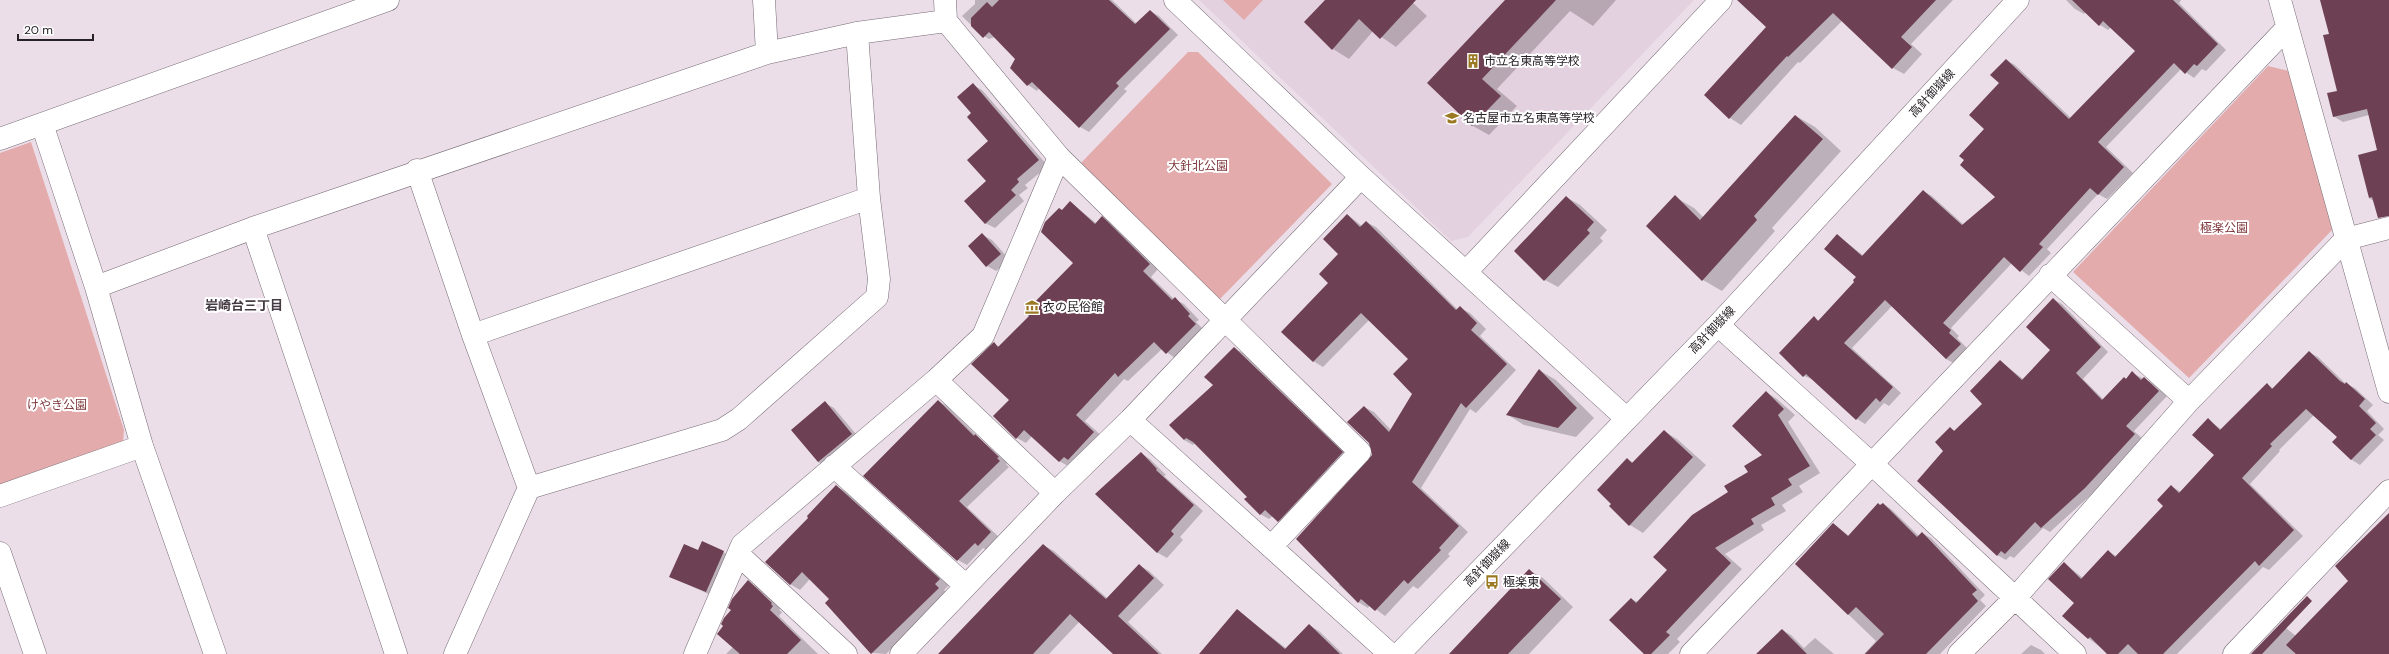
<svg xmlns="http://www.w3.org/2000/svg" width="2389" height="654" font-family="'DM Sans','Noto Sans JP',sans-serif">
<rect width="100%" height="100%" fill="#ebdee9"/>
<path fill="#e4d1e0" d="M1199,0H1694L1468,237L1451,241Z"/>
<path fill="#e3abac" d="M1223,0H1263L1244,20Z
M1188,52H1198L1332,184L1220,299L1079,165Z
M2268,66L2289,71L2333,229L2189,378L2073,272Z
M31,142L124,430L123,443L0,486V153Z"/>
<path fill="#0003" d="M975,0H1112L1137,24L1150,11L1159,16L1178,35L1124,89L1127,91L1089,132L1080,127L1039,88L1037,91L1028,85L1011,68L1016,59L995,37L989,39L979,33L962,16L975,4Z
M1326,0H1410L1427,16L1396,47L1373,31L1349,59L1333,49L1306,22Z
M1506,0H1616L1593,26L1570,11L1497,89L1517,106L1489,135L1473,126L1428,83Z
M1751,0H1953L1911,44L1922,54L1904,74L1893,68L1843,20L1800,63L1798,62L1741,125L1730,118L1706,95L1768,27Z
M2066,0H2181L2179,3L2226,50L2206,71L2202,69L2194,78L2181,69L2106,147L2133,173L2107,199L2098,194L2047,249L2051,253L2029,276L2012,263L1951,328L1959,336L1957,338L1969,350L1955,364L1946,359L1892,306L1852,348L1901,393L1889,406L1884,403L1865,424L1857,419L1814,380L1804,376L1814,318L1819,321L1856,282L1857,277L1837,235L1864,256L1923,191L1932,196L1964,225L1997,197L1985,129L2006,60L2015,65L2071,118L2136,51L2111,27L2108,30L2100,25L2086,11L2084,14L2075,9Z
M2321,0H2389V211L2369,198L2378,151L2369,115L2343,122L2333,116L2339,91L2330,35Z
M973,85L982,90L1048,166L1025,185L1028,188L1019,195L1024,201L995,228L985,223L989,141L972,113Z
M1796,116L1815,127L1841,151L1772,228L1775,231L1722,291L1703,280L1647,226L1675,197L1694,208L1704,218Z
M1566,197L1580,205L1607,230L1600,238L1603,241L1558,287L1545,280Z
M1070,202L1096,223L1102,217L1111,223L1158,269L1151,277L1174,299L1184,304L1199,320L1196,322L1204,330L1175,358L1162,349L1128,381L1124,379L1085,421L1103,437L1068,466L1059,461L1032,436L1026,443L1017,438L1010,399L994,344L1000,347L1031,316L1075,262L1062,211Z
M1348,215L1362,226L1366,222L1376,227L1458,310L1460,308L1470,313L1486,329L1480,336L1516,370L1476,413L1470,409L1421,488L1468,532L1448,554L1450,556L1418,589L1413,586L1385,616L1370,605L1368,608L1358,602L1339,585L1373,456L1364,407L1374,412L1391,430L1414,394L1409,359L1369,320L1323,367L1313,361L1329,283L1340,254Z
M983,235L992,240L1010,260L996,271L987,266Z
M2053,299L2062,304L2108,352L2083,379L2104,400L2132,373L2152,383L2167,396L2134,431L2143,439L2093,493L2050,532L2043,528L2014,558L2010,556L2006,560L1997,555L1945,451L1950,428L1955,431L1983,404L2000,361L2023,379L2052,350Z
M1234,348L1243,353L1351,458L1287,526L1273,516L1269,519L1260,514L1248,497L1195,443L1193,445L1184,440Z
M2309,352L2318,357L2346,384L2355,388L2373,405L2367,411L2384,429L2378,435L2384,440L2360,465L2352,460L2333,442L2338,437L2314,415L2279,450L2280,451L2250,484L2303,536L2269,570L2263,567L2177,654H2109L2088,638L2075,603L2064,563L2083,578L2108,551L2116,556L2165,506L2171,486L2181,492L2216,455L2208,420L2221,429L2267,384L2274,389Z
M1539,370L1556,380L1594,418L1576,437L1524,425L1508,415Z
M1766,392L1777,399L1795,415L1788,422L1820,473L1799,486L1803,492L1782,505L1786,511L1761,525L1764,530L1725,554L1742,569L1677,639L1680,642L1668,654H1645L1631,599L1638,602L1669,570L1730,493L1763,455Z
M938,401L947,406L978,437L1007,463L1006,464L1009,467L967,507L1000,538L988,551L983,548L967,565L958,560Z
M825,403L834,408L861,440L828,467L818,462Z
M1664,431L1677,439L1706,465L1643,533L1630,525L1612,504L1627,459L1634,463Z
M1141,453L1150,459L1166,475L1164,476L1203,511L1180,537L1183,540L1167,558L1158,553L1096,494Z
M836,486L846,492L949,585L944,590L948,594L886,654L872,653L830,599L810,579L800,590L790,584L810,518Z
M1883,504L1891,509L1919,536L1922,533L1931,538L1985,595L1980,600L1986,606L1940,654H1864L1876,641L1796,564L1834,524L1849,536Z
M2389,514V654H2253L2281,624L2296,636L2349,581L2336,566Z
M1043,545L1054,551L1107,598L1139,565L1149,571L1164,585L1128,622L1162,654H1114L1080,621L1049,654H939Z
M699,552H723L732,557L715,597L671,577Z
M1530,571L1543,578L1573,607L1529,654H1450Z
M748,582L757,587L781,608L779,610L782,612L779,616L818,654H726L733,647V610Z
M1237,610L1287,649L1309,625L1319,631L1343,654H1201Z
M1782,630L1791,635L1804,648L1815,638L1834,654H1758Z
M2031,645L2041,650L2045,654H2021Z"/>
<path fill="#6d4053" d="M999,0H1109L1135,24L1150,10L1170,29L1116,83L1119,86L1079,128L1032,82L1027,86L1010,68L1015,59L989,32L983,38L971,26V18L987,2L992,7Z
M1325,0H1416L1380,39L1359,19L1332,50L1304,22Z
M1505,0H1556L1482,79L1501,96L1472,126L1427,83Z
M1737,0H1936L1901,37L1912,47L1892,69L1833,13L1788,57L1787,56L1729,119L1704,95L1766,27Z
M2072,0H2173L2218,44L2197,66L2194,64L2185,74L2174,63L2098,142L2124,167L2098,195L2090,188L2039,244L2043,247L2020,272L2004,257L1943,323L1951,330L1949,333L1961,344L1946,359L1885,300L1844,343L1893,387L1880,402L1876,398L1856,420L1806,374L1803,377L1779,353L1814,316L1818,321L1854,282L1853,280L1856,277L1824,249L1837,234L1862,256L1923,190L1962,225L1995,197L1960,165L1964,160L1959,156L1984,129L1969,115L1999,83L1990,75L2006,59L2069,119L2135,51L2103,21L2099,26Z
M2320,0H2389V216L2378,218L2372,197L2369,198L2358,155L2377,150L2367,109L2333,117L2327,93L2337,91L2323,35L2329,34Z
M973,83L1039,160L1017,179L1019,182L1011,190L1016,195L985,224L964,201L986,181L967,160L988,141L967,117L971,113L957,97Z
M1795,115L1823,139L1754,216L1757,220L1702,281L1646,226L1675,195L1700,220Z
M1566,196L1594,222L1587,230L1590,233L1544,281L1514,251Z
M1070,201L1095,224L1102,216L1150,264L1143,271L1172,300L1175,297L1190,314L1188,316L1196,324L1166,354L1154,342L1118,377L1115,373L1076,415L1094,432L1068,460L1064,457L1059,462L1024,430L1016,439L993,416L1009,400L971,364L994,342L998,347L1029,316L1025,312L1073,263L1041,232L1045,222L1059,208L1062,210Z
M1347,214L1360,227L1366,221L1456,310L1460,306L1477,323L1471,330L1507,364L1466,408L1461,403L1412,482L1459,526L1439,548L1441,550L1408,584L1404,580L1375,611L1361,599L1358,603L1296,539L1372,455L1369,443L1347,422L1364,406L1389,432L1412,394L1393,374L1408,359L1361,313L1313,362L1281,332L1328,283L1319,274L1338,254L1323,239Z
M982,233L1001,254L986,267L968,246Z
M2053,298L2101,347L2076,373L2102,400L2124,377L2126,379L2132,371L2141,380L2144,377L2159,391L2126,426L2135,434L2085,488L2041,528L2035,522L2005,554L2001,551L1997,556L1917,481L1943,451L1935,442L1950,427L1954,431L1982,404L1970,391L2000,360L2022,380L2050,350L2026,327Z
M1234,347L1343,452L1278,522L1265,510L1260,515L1244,499L1247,497L1193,442L1186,438L1184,440L1169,425L1213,385L1204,377Z
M2309,351L2340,381L2345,384L2346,382L2365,399L2359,406L2376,423L2370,429L2376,435L2351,460L2332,442L2337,437L2306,409L2270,444L2272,446L2242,478L2294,530L2259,566L2255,561L2163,654H2138L2128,644L2118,654H2107L2090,637L2088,639L2062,616L2074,603L2048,579L2064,562L2081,579L2108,550L2115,557L2163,506L2157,500L2171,485L2179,493L2214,455L2192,435L2208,418L2220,430L2267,383L2272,389Z
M1539,369L1577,408L1558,428L1506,415Z
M1766,391L1784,409L1778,415L1810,466L1788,479L1792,485L1771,498L1775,505L1751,519L1754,524L1715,548L1731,563L1666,632L1670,635L1651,654H1644L1609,620L1631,598L1636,603L1667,570L1653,557L1658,552L1692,515L1728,492L1724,486L1748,472L1744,466L1762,455L1732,426Z
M938,400L974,436L975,434L999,457L997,458L1000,461L959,501L991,532L978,546L975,543L957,561L863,476Z
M825,401L852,434L818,462L791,430Z
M1664,430L1693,457L1629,526L1609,506L1611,504L1597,490L1627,458L1632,463Z
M1141,452L1157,469L1156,470L1194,505L1171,531L1174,534L1157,553L1095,494Z
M836,485L940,579L935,584L939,588L871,654L825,603L829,599L802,572L790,585L765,562L808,518L807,516Z
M1878,503L1880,505L1883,503L1917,537L1922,532L1977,590L1972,594L1978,601L1926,654H1865L1884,634L1856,607L1848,615L1795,564L1833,523L1848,536Z
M2389,513V654H2296L2286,645L2348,581L2335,566Z
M702,541L724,551L706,592L669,577L684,544L698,550Z
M1043,544L1106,599L1139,564L1154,578L1118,616L1159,654H1113L1070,614L1033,654H938Z
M1529,569L1561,599L1508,654H1449Z
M748,580L772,603L771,604L773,606L770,610L801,640L787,654H740L717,634L723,626L721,624L724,618L731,610L728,608L732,599Z
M2307,596L2312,601L2262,654H2251Z
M1237,609L1285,649L1309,624L1340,654H1199Z
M1782,629L1807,654H1756Z"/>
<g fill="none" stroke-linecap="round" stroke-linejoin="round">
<defs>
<path id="street" d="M764,0L767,53
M945,0L946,21L1059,157L1360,452L1271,547
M1175,0L1361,177L1626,418
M2280,0L2389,392
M42,124L96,287L142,446L215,654
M0,139L388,0
M417,170L473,335L529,488L455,654
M253,228L396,654
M1466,272L1721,0
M2050,275L2189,401
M96,287L253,228L767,53L857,33L946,21
M1718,325L1872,464L2075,654
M473,335L869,198
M936,380L1055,493
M1130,420L1390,654
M834,466L966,586
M529,488L722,430L739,419L877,297L879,279L869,198L857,33
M0,496L142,446
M0,553L35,654
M739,555L846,654
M695,654L742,545L936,380L983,336L1059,157
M901,654L1055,493L1130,420L1361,177
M1691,654L2286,29
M1959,654L2016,597L2189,401L2346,239L2389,228
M2234,654L2389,491"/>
<path id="secondary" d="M1399,654L1718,325L2018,0"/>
</defs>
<use href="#street" stroke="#776b75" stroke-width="23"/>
<use href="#secondary" stroke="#776b75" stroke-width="23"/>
<use href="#street" stroke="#fff" stroke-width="22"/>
<use href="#secondary" stroke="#fff" stroke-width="22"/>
</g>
<defs>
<symbol id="building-bare" viewBox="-9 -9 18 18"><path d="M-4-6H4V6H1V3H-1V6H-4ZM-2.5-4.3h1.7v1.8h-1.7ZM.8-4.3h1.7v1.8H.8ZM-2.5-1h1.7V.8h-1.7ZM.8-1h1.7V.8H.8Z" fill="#9b7923" stroke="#fff" stroke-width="2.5" paint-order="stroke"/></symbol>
<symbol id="school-bare" viewBox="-9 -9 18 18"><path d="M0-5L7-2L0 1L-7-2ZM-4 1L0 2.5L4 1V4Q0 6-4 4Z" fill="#9b7923" stroke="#fff" stroke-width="2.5" paint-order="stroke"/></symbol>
<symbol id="museum-bare" viewBox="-9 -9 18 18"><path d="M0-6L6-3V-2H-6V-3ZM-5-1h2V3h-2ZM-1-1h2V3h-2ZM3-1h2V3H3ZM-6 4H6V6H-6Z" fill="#9b7923" stroke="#fff" stroke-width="2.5" paint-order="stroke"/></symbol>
<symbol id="bus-bare" viewBox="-9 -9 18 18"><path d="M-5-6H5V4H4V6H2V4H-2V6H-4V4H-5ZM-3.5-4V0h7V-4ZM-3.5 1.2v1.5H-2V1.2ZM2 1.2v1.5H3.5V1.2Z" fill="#9b7923" stroke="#fff" stroke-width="2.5" paint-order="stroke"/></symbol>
</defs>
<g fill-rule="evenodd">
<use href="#building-bare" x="1463" y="51" width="20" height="20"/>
<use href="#school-bare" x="1442" y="108" width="20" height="20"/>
<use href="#museum-bare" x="1022" y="297" width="20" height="20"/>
<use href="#bus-bare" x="1482" y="572" width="20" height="20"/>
</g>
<g text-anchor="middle" stroke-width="4" stroke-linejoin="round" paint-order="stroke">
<g font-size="12" fill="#272226" stroke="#fff" text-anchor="start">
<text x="1484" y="65">市立名東高等学校</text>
<text x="1463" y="122">名古屋市立名東高等学校</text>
<text x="1043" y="311">衣の民俗館</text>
<text x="1503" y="586">極楽東</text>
</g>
<g font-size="12" fill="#272226" stroke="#fff">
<text transform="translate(1932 93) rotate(-47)" y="4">高針御嶽線</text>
<text transform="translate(1712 330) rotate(-46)" y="4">高針御嶽線</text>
<text transform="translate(1487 563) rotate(-46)" y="4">高針御嶽線</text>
</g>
<g font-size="12" fill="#7e383d" stroke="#fff">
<text x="1198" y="170">大針北公園</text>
<text x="2224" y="232">極楽公園</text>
<text x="57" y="409">けやき公園</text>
</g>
<g font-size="13" font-weight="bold" fill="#453b43" stroke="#fff">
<text x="244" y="310">岩崎台三丁目</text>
</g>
</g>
<path d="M18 34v6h75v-6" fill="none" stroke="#272226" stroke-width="2"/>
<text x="24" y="34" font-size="12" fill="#272226" stroke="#ffffff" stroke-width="3" paint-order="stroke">20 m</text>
</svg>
